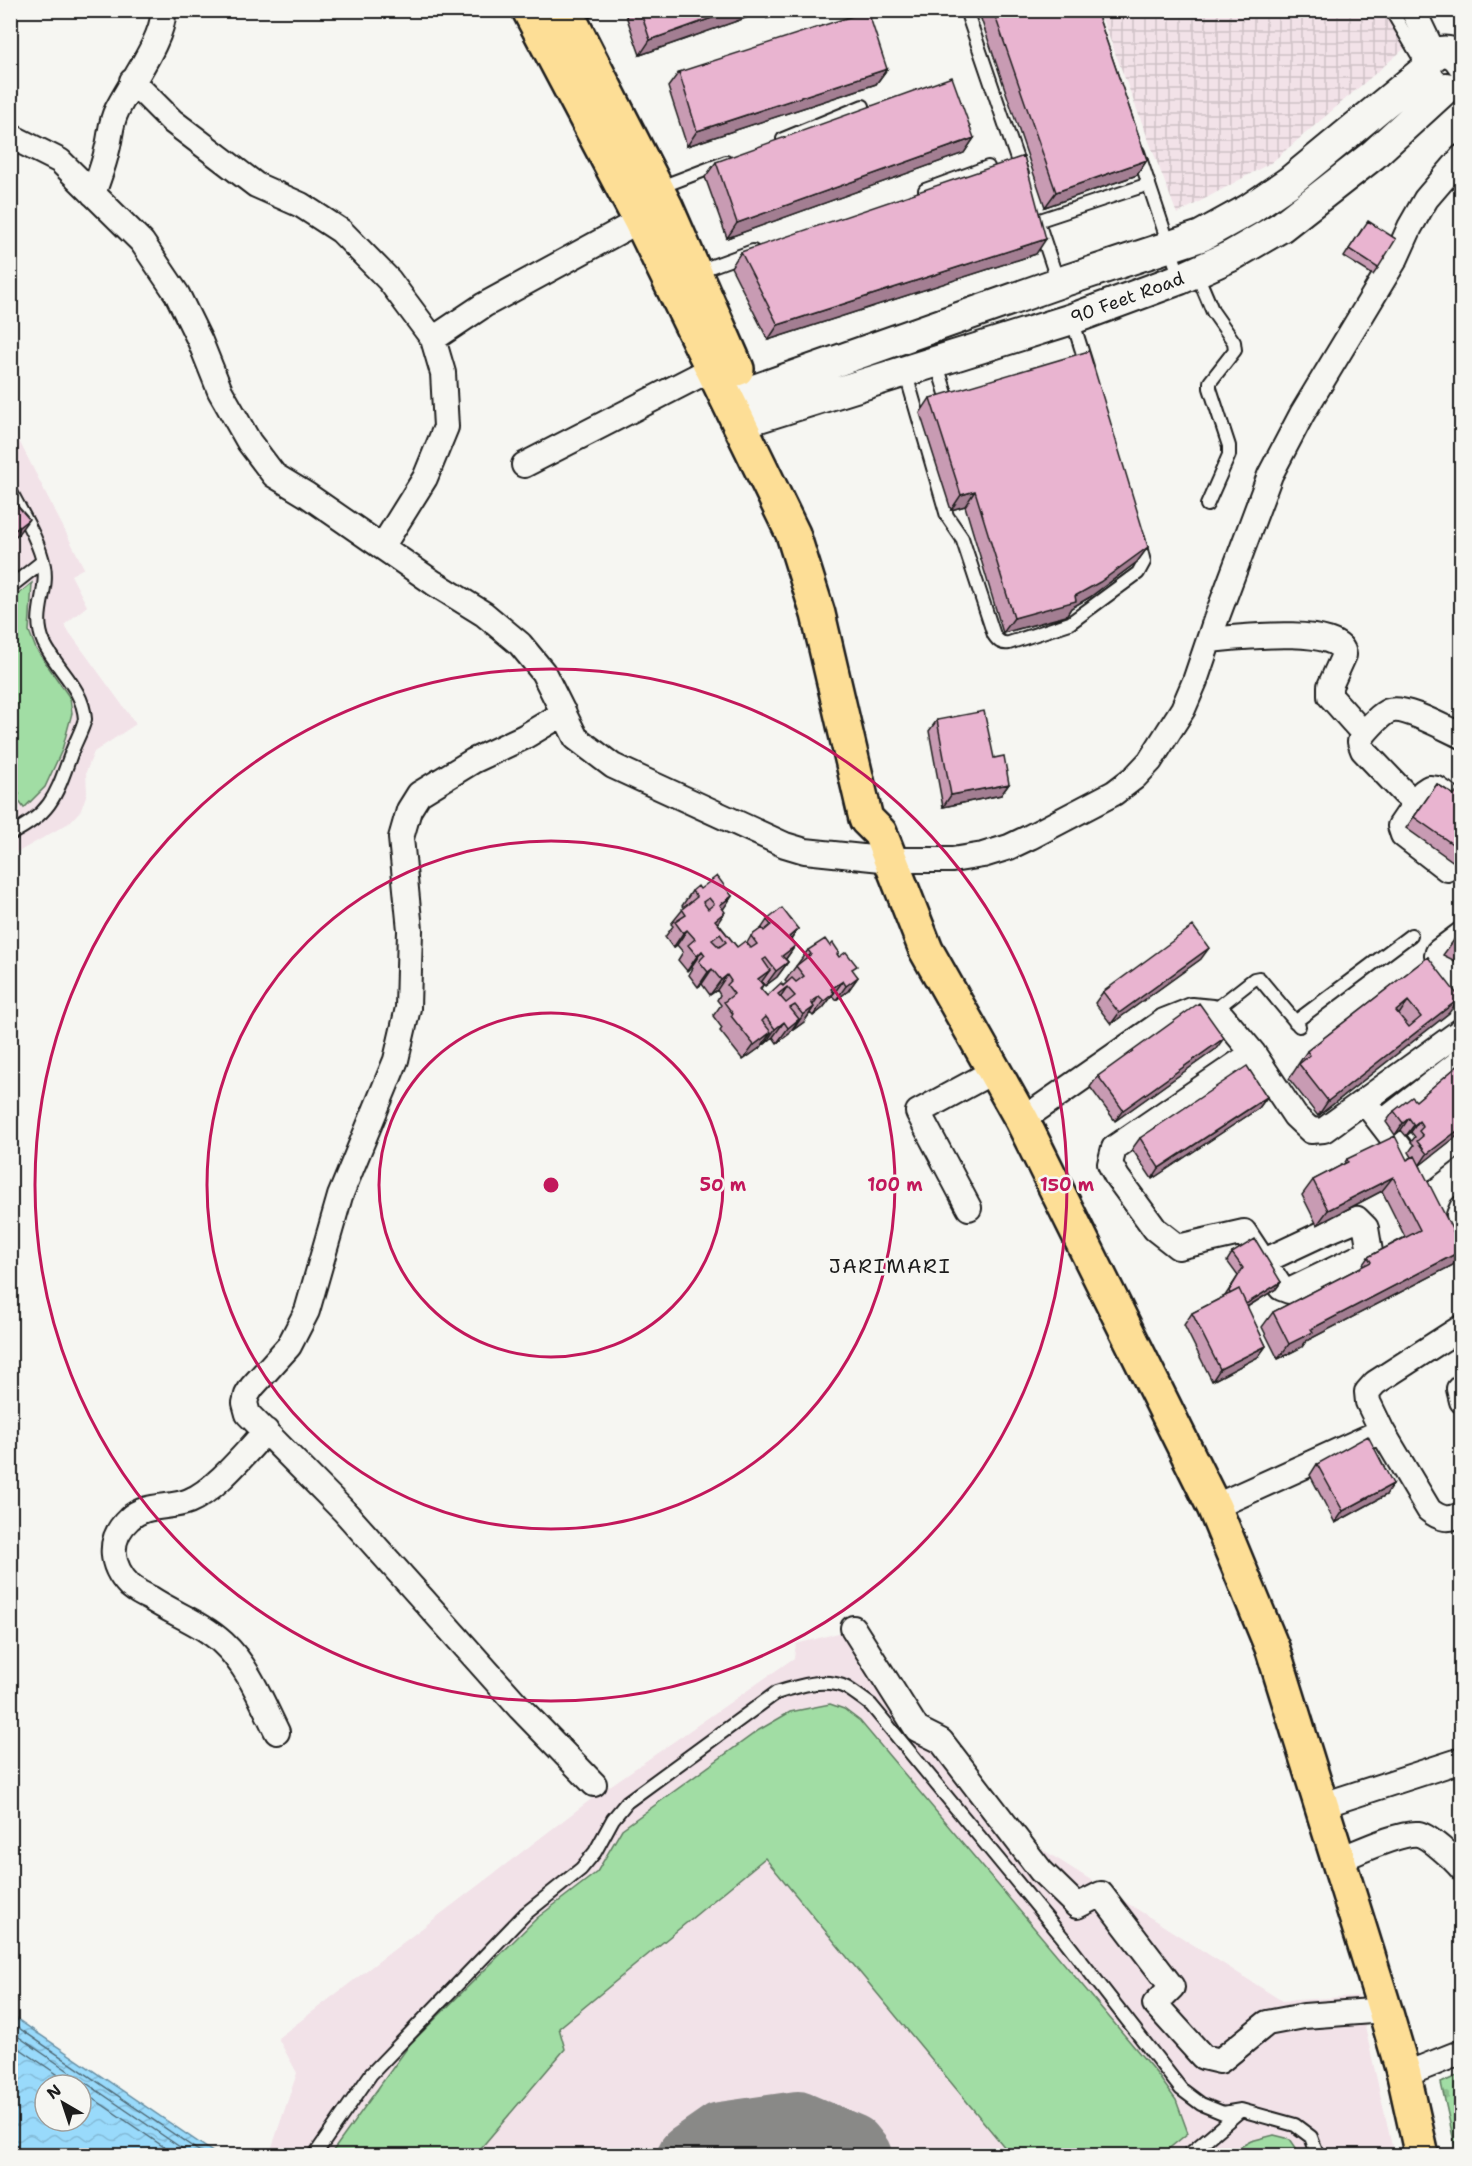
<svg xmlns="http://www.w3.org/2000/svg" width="1472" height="2166" font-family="'Shantell Sans',sans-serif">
<defs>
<pattern id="industrial-grid" width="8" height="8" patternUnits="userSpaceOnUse" patternTransform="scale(1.5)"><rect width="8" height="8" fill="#f2e2e8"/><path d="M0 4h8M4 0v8" fill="none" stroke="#cfc1c6"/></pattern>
<pattern id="cemetery-stones" width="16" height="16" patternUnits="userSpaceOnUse" patternTransform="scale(1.5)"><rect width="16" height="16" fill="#a1dda4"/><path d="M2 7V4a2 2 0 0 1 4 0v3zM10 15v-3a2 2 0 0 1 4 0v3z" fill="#8abd8d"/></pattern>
<pattern id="water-waves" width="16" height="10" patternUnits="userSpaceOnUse" patternTransform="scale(1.5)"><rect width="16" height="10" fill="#99dafb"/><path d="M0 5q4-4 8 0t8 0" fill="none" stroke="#83bad7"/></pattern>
</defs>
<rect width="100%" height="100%" fill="#f6f6f2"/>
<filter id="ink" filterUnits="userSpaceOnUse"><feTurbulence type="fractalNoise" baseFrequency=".0167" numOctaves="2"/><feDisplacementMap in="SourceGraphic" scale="12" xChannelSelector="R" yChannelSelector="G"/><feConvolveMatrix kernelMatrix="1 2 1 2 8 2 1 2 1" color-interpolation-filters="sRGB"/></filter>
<g filter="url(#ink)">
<path fill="#f2e2e8" d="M10,423L84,568L71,575L87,606L64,625L136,724L94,752L86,772L87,793L81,810L69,823L11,856Z
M846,1631L904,1736L939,1747L980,1810L1282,2001L1358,1996L1394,2155L265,2156L271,2150L297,2073L278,2038L594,1797L794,1658L796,1644Z"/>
<path fill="url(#industrial-grid)" d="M1099,11H1406L1419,36L1272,162L1177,214Z"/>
<path fill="#a1dda4" stroke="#5e7c60" stroke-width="1.5" d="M32,583L29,631L36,649L70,698L72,713L62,750L45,787L24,808L11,791L10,601Z
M830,1704L844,1709L860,1721L1157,2074L1176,2100L1188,2133L1161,2155H1011L765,1858L559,2028L565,2049L475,2155H330L410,2044L537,1918L597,1872L622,1829L759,1730L790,1712Z
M1274,2135L1290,2139L1301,2155H1225L1251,2141Z"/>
<path fill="url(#cemetery-stones)" stroke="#5e7c60" stroke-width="1.5" d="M1461,2074V2155H1457L1441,2083Z"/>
<path fill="url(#water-waves)" stroke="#678ea2" stroke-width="1.5" fill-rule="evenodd" d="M10,2015H11L217,2155H11ZM45,2085H81V2121H45Z"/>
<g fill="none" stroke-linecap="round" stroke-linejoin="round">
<path stroke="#4e6875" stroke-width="1.5" d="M10,2022L206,2156
M10,2031L193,2156
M10,2042L73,2085
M81,2090L177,2156"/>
<path stroke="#898987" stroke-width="62" d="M688,2156L721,2133L798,2122L852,2145L861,2156"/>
<defs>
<path id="service" d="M966,10L1022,174
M1391,10L1424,66
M570,18L589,10
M783,139L863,106
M1138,152L1180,278
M658,188L726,162
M925,190L988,167
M1037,221L1149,184
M1040,228L1058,282
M696,272L753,251
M1196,272L1213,312L1234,342L1235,350L1210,382V388L1229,446V455L1207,505
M1072,319L1087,367
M936,361L947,397
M905,371L947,516L962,538L994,635C998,641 1001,644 1009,643L1070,623L1138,573L1144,562L1138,538
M10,490C22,514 39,540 44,566C49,593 31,614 44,643C57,670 83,688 85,719C82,731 75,742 71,754C56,795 52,813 10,834
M10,587L43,561
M1212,1012L1254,979L1259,978L1299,1026
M1295,1022L1411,935
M314,2156L371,2074L525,1914L581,1869L595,1852L613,1819L627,1802L776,1693C798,1686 825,1677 847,1688C855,1693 863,1699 871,1705L1064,1939L1181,2089L1201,2104L1223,2113L1241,2110L1295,2125L1311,2137L1318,2156
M1187,2156L1240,2111"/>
<path id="minor" d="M1413,10L1434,54
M132,81L172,121L256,185L301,205L341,231L389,280L433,339L443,373L446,427L425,478L382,547
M10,136L60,161L142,242L177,294L200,341L220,391L249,442L274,475L307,495L434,583L484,614L520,644L543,672L576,738L613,766L785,845L805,851L891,860H952L983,855L1009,847L1030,837L1114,793L1135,777L1150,761L1183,709L1195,681L1215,622L1270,475L1302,414L1396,258L1410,227L1426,199L1462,157
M93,194C98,179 104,165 107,150C111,136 110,123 117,110C129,85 166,36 163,10
M433,339L484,305L655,212
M524,465L725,362
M1209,640C1232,638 1342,624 1344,655L1330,686V696L1364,734
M564,713L524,737L473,761L419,794L409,810L401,838L410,930L408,1008L396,1060L340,1196L307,1311L289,1346L252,1387L247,1395L245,1403L248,1414L344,1511L520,1708L594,1784
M1416,802L1404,793L1363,750L1360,742L1361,737C1368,729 1379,715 1389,711C1404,705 1446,729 1462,736
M1447,869L1403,835L1400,826L1423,792L1429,788L1437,789L1462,806
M1462,934L1438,952L1437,956L1462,989
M1253,1053L1114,1148L1110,1164L1117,1177L1155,1229L1178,1247L1244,1232L1281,1288L1289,1291L1370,1252L1366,1228L1357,1219L1328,1231L1264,1261
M1364,1101L1414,1166L1418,1169H1423L1462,1139
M1388,1118L1462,1060
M1022,1120L1164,1021L1192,1010L1212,1012L1222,1016L1253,1053L1295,1116L1311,1131L1324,1130L1462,1030
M969,1208L918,1112L994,1071
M1462,1208L1459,1215L1462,1222
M1462,1386L1459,1389L1462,1401
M266,1431C246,1452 216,1490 189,1501C170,1509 145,1503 129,1519C107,1539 110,1566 130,1586C136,1591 143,1595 150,1598C174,1614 202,1623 223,1643C248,1666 262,1702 277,1732
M1382,1431L1368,1402L1367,1392L1375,1383L1462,1327
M1214,1507L1382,1431L1429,1510C1440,1519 1449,1521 1462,1514
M853,1628L917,1729L941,1741L1041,1871L1077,1906L1101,1894L1172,1987L1155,2004L1203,2057L1220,2061L1267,2023L1304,2016L1385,2010
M1320,1806L1462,1760
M1338,1860C1356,1853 1400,1832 1418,1834C1428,1835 1455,1860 1462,1869
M1404,2075L1462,2052"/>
<path id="tertiary" d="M1434,85C1411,65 1446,35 1462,63
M729,399L1058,283L1201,236L1248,210L1289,182L1426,69
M740,423L1072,319L1180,279L1231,256L1281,227L1373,155L1446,88"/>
<path id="primary" d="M529,10L640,220L793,534L818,614L866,819L880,833L926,950L1022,1120L1214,1507L1273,1650L1385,2010L1404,2075L1422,2156
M565,10L666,207L737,369"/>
</defs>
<use href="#service" stroke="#1c1c1c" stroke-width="16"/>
<use href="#minor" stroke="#1c1c1c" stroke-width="28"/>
<use href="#tertiary" stroke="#1c1c1c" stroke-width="34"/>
<use href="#primary" stroke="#1c1c1c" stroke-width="38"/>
<use href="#service" stroke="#f6f6f2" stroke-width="12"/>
<use href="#minor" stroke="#f6f6f2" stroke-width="24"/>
<use href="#tertiary" stroke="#f6f6f2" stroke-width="30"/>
<use href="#primary" stroke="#fdde96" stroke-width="33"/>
</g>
<path fill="#c89bb3" stroke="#1c1c1c" stroke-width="1.5" d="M624,10H759L757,14L640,55Z
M766,10H790L768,18Z
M978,10H1096L1147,160L1137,175L1045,207Z
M887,69L876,84L687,146L668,87L679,72Z
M974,138L964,153L727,238L705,177L716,162Z
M1362,229L1378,268L1373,275L1344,257Z
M741,252L1036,254L768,340L731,267Z
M930,398L1148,547L1137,562L1090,597L1071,608L1066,616L1003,633L965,506L951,510L920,413Z
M937,720L994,758L1009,784L1001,795L943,807L929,731Z
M1437,784L1454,795L1461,798V867L1406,828Z
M700,889L732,896L723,909L718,923L737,947L747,943L751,936L761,929L767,920L798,929L791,940L795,946L786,959L788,962L777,977L765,986L762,982H761L763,985L761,989L767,996L787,983L785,981L808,950L830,946L839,952L837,955L858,977L848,991L836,1000L832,996L823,1008L813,1016L810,1013L804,1022L793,1030L792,1029L789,1034L777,1043L773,1037L765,1044L764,1043L761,1047L743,1060L720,1031L722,1028L713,1016L721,1005L717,1000L720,995L717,990L710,995L702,984L698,987L689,975L693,968L692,966L687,971L678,960L683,952L677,945L673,948L665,937L673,926L671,924L684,908L682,906L692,891Z
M1461,934V964L1443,955L1454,940Z
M1428,957L1449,1013L1318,1116L1289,1079L1297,1067V1066L1307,1051Z
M1201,959L1111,1024L1095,1003L1103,992Z
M1216,1049L1115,1121L1090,1087L1098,1076Z
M1461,1063V1133L1420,1165L1453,1265L1306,1341L1302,1347L1278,1359L1262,1327L1273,1312L1361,1267L1368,1257L1405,1237L1382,1191L1317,1225L1302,1195L1313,1180L1344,1164L1347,1159L1407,1160L1412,1157L1409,1152L1414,1145L1411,1142L1415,1137L1411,1132L1406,1136L1401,1130L1395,1135L1386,1122L1394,1111L1416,1101Z
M1267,1097L1259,1108L1152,1179L1132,1149L1140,1138Z
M1232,1253L1281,1282L1276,1289L1247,1307L1266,1346L1258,1357L1212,1381L1184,1325L1192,1313L1225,1296L1238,1276L1227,1261Z
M1317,1464L1386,1495L1335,1523L1310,1475Z"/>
<path fill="#a37e92" stroke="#1c1c1c" stroke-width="1.5" d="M734,10H759L757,14L640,55L650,40Z
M774,10H790L768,18Z
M887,69L876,84L687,146L697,131Z
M974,138L964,153L727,238L737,223Z
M1147,160L1137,175L1045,207L1056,192Z
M1046,239L1036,254L768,340L778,325Z
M975,491L965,506L951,510L961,495Z
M29,519L18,534L10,541V534Z
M1148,547L1137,562L1090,597L1071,608L1066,616L1003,633L1014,618L1075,596Z
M1009,784L1001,795L943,807L951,795Z
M732,896L722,911L720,905Z
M725,912L715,927V920Z
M798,929L788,944L789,937Z
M687,930L677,945L673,948L683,933Z
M795,946L785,960L782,956Z
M1209,948L1201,959L1111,1024L1119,1013Z
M702,951L692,966L687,971L697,956Z
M788,962L777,977L765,986L776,971Z
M712,969L702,984L698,987L708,972Z
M770,970L760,984L758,979Z
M727,975L717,990L710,995L721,980Z
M858,977L848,991L836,1000L846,986Z
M843,981L823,1008L813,1016L831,989Z
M787,987L777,1002L778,994Z
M819,996L809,1011L811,1002Z
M1460,998L1449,1013L1318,1116L1328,1101Z
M1408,1001L1398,1016L1396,1011Z
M814,1007L804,1022L793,1030L803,1015Z
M799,1019L789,1034L777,1043L788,1028Z
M784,1022L773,1037L765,1044L775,1029Z
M771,1032L761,1047L743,1060L754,1045Z
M1224,1038L1216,1049L1115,1121L1123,1110Z
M1267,1097L1259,1108L1152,1179L1159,1168Z
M1409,1118L1401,1130L1395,1135L1403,1123Z
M1419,1121L1411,1132L1406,1136L1414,1125Z
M1461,1128V1133L1419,1166L1427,1154Z
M1393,1177L1382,1191L1317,1225L1328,1210Z
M1461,1251V1253L1453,1265L1306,1341L1302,1347L1278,1359L1289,1344L1311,1329Z
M1281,1282L1276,1289L1237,1313L1242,1306Z
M1266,1346L1258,1357L1212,1381L1220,1369Z
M1393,1484L1386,1495L1335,1523L1343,1511Z"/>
<path fill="#e9b4d0" stroke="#1c1c1c" stroke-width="1.5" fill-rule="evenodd" d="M640,10H734L650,40Z
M993,10H1096L1147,160L1056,192Z
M868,11L887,69L697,131L679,72Z
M952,77L974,138L737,223L716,162Z
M1024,156L1046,239L778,325L741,252Z
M1368,221L1396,239L1378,268L1349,249Z
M1089,351L1148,547L1100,582L1075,596L1076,601L1014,618L975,491L961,495L930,398Z
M10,497L29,519L10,534Z
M984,711L994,758L1004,756L1009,784L951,795L937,720Z
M10,784L19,794L10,800Z
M1437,784L1454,795L1455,793L1461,798V850L1414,817Z
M717,876L732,896L720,905L725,912L715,920L737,947L745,941L751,948L757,944L751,936L762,928L764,931L771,925L767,920L782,908L798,929L789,937L795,946L782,956L788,962L776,971L766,958L763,960L770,970L758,979L763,985L760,988L767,996L781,983L783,986L792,978L796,982L804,976L796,966L811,954L808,950L825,939L830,946L833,943L839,952L837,954L839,957L846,952L857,966L852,969L858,977L846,986L843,981L831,989L834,993L824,1001L819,996L811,1002L814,1007L803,1015L795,1005L790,1008L799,1019L788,1028L784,1022L775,1029L766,1017L762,1021L771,1032L754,1045L731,1016L733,1014L724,1002L734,994L727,985L731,981L727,975L721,980L712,969L708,972L699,961L705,955L702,951L697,956L688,945L695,939L687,930L683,933L675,922L686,915L682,909L697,897L692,891L698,886L700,889ZM709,898L714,904L708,909L703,902ZM720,934L726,942L719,947L712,940ZM787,987L795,996L786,1003L778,994Z
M1193,926L1209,948L1119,1013L1103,992Z
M1461,934V944L1454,940Z
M1428,957L1460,998L1328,1101L1299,1064L1310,1055L1307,1051ZM1408,1001L1421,1017L1409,1027L1396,1011Z
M1199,1003L1224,1038L1123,1110L1098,1076Z
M1461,1063V1128L1427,1154L1417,1141L1423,1136L1419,1131L1423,1127L1419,1121L1414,1125L1409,1118L1403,1123L1394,1111L1412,1097L1416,1101Z
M1247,1066L1267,1097L1159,1168L1140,1138Z
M1395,1136L1407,1160L1415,1156L1461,1247V1251L1311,1329L1313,1332L1289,1344L1273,1312L1371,1262L1368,1257L1420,1230L1393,1177L1328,1210L1313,1180L1348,1162L1347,1159Z
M1255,1239L1281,1282L1246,1304L1239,1289L1230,1294L1229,1291L1243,1268L1232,1253Z
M1239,1289L1266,1346L1220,1369L1192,1313Z
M1368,1436L1393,1484L1343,1511L1317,1464Z"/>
</g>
<g fill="none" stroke="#c2185b" stroke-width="3">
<circle cx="551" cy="1185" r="172"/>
<circle cx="551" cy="1185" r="344"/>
<circle cx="551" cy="1185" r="516"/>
</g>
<g text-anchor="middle" stroke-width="5" stroke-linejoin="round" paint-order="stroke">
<g font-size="18" fill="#1c1c1c" stroke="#f6f6f2">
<text transform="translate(1127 298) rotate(-20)" y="6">90 Feet Road</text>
</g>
<g font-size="20" letter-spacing="1.5" fill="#1c1c1c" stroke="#f6f6f2">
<text x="890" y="1273">JARIMARI</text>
</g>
</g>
<circle cx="551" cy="1185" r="9" fill="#c2185b" stroke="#f6f6f2" stroke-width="3"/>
<g font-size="18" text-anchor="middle" font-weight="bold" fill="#c2185b" stroke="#f6f6f2" stroke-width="5" stroke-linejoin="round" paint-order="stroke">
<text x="723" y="1191">50 m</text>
<text x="895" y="1191">100 m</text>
<text x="1067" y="1191">150 m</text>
</g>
<rect width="1472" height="2166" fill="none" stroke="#f6f6f2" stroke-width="36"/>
<rect x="18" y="18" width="1436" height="2130" fill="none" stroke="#1c1c1c" stroke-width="2" filter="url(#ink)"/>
<g transform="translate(63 2103) rotate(321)"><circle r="28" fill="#f6f6f2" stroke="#9f9f9c" stroke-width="1.5"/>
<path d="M0-4.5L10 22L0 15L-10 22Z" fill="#1c1c1c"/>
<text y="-9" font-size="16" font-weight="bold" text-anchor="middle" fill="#1c1c1c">N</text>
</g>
</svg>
